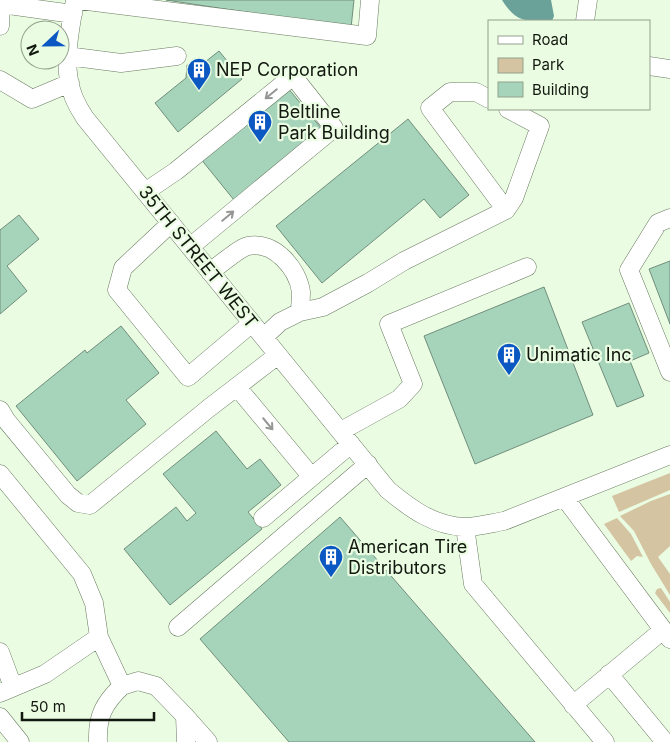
<svg xmlns="http://www.w3.org/2000/svg" width="670" height="742" font-family="Inter,sans-serif">
<rect width="100%" height="100%" fill="#eafce1"/>
<path fill="#d4c4a2" d="M670,473V490L619,512L612,496Z
M670,494V546L658,557L670,574V595L651,564L634,531L620,516L651,501Z
M617,518L631,534L643,557L637,556L631,561L604,524Z
M661,588L670,602V613L655,593L657,589Z"/>
<path fill="#6aa29a" d="M502,0H551L554,16L552,21C527,21 517,24 502,0Z"/>
<path fill="#a6d4ba" stroke="#718e7d" d="M166,0H354L351,28Z
M219,51L242,79L178,132L155,103L186,78L187,65L200,66Z
M287,87L321,128L234,200L200,158Z
M408,119L469,195L440,218L424,199L322,283L276,226Z
M19,215L39,239L7,266L27,291L0,314V230Z
M670,261V324L649,269Z
M544,287L593,415L475,464L424,336Z
M629,303L649,353L630,361L644,396L617,407L582,322Z
M121,326L159,373L126,400L146,424L77,481L16,406L85,350L87,353Z
M216,431L247,469L260,459L281,485L248,512L262,529L170,605L124,549L176,507L187,521L196,513L163,474Z
M340,517L535,742H289L200,639Z"/>
<g fill="none" stroke-linecap="round" stroke-linejoin="round">
<defs>
<path id="minor" d="M75,0C70,32 61,66 74,98C77,105 81,112 85,118L388,490C411,509 434,526 465,527C478,527 492,523 504,521L670,455
M79,0L367,36L370,0
M0,4L73,14
M585,21L588,0
M0,26L1,4
M67,56L121,63L177,56
M649,66L670,69
M0,80L32,99L70,83
M489,99L476,92H450L430,108L506,210
M145,192L176,171L293,76L334,128L190,247
M670,218L658,223L629,270L670,372
M171,223L123,268L117,290L188,377L252,323
M210,272C218,266 241,247 248,246C274,240 298,269 301,292C301,299 300,306 300,312L280,322L264,337
M300,312L323,307L368,283L404,261L506,210L514,198L540,126L508,109
M237,387L311,476
M0,410L6,420L68,495L78,503L90,505L209,408L278,355
M341,431L399,399L413,384L389,324L527,267
M0,474L82,574L94,603L99,637L122,686L138,681L156,686L185,716L186,742
M564,497L670,639
M263,518L351,444
M465,527L473,584L605,742
M178,627L368,464
M0,652L13,687
M609,674L665,742
M0,693L45,674L99,637
M573,705L663,630
M185,716L208,742
M0,717L20,742
M98,742C97,716 104,703 122,686"/>
</defs>
<use href="#minor" stroke="#6a7a62" stroke-width="19"/>
<use href="#minor" stroke="#fff" stroke-width="18"/>
</g>
<defs><path id="oneway-shaft" d="M-6 0H5M1.5-3L5.5 0L1.5 3" fill="none" stroke-width="1.6" stroke-linecap="round" stroke-linejoin="round" transform="scale(1.25)"/></defs>
<g stroke="#949793">
<use href="#oneway-shaft" transform="translate(271 94) rotate(141)"/>
<use href="#oneway-shaft" transform="translate(228 216) rotate(-40)"/>
<use href="#oneway-shaft" transform="translate(268 424) rotate(50)"/>
</g>
<defs>
<symbol id="building-pin" viewBox="-11 -11 22 30"><path d="M0 17L-7.5 6A9.5 9.5 0 1 1 7.5 6Z" fill="#0c58c2" stroke="#eafce1"/><path d="M-4-6H4V6H1V3H-1V6H-4ZM-2.5-4.3h1.7v1.8h-1.7ZM.8-4.3h1.7v1.8H.8ZM-2.5-1h1.7V.8h-1.7ZM.8-1h1.7V.8H.8Z" fill="#fff"/></symbol>
</defs>
<g fill-rule="evenodd">
<use href="#building-pin" x="185" y="56" width="28" height="38"/>
<use href="#building-pin" x="246" y="108" width="28" height="38"/>
<use href="#building-pin" x="495" y="341" width="28" height="38"/>
<use href="#building-pin" x="317" y="543" width="28" height="38"/>
</g>
<g text-anchor="middle" stroke-width="4.5" stroke-linejoin="round" paint-order="stroke">
<g font-size="18" fill="#12180f" stroke="#eafce1" text-anchor="start">
<text x="216" y="76">NEP Corporation</text>
<text x="278" y="118">Beltline<tspan x="278" dy="21">Park Building</tspan></text>
<text x="526" y="361">Unimatic Inc</text>
<text x="348" y="553">American Tire<tspan x="348" dy="21">Distributors</tspan></text>
</g>
<g font-size="18" fill="#12180f" stroke="#eafce1">
<text transform="translate(198 257) rotate(51)" y="6">35TH STREET WEST</text>
</g>
</g>
<rect x="488" y="20" width="162" height="90" fill="#eafce1" stroke="#94a18d"/>
<rect x="498" y="36" width="25" height="8" fill="#ffffff" stroke="#94a18d"/>
<text x="532" y="45" font-size="15" fill="#12180f">Road</text>
<rect x="498" y="58" width="25" height="15" fill="#d4c4a2" stroke="#94a18d"/>
<text x="532" y="70" font-size="15" fill="#12180f">Park</text>
<rect x="498" y="82" width="25" height="15" fill="#a6d4ba" stroke="#94a18d"/>
<text x="532" y="95" font-size="15" fill="#12180f">Building</text>
<g transform="translate(45 45) rotate(248)"><circle r="24" fill="#eafce1" stroke="#94a18d"/>
<path d="M0-4L9 19L0 12L-9 19Z" fill="#0c58c2"/>
<text y="-8" font-size="14" font-weight="bold" text-anchor="middle" fill="#12180f">N</text>
</g>
<path d="M22 712v8h132v-8" fill="none" stroke="#12180f" stroke-width="2.5"/>
<text x="30" y="712" font-size="15" fill="#12180f" stroke="#eafce1" stroke-width="4" paint-order="stroke">50 m</text>
</svg>
